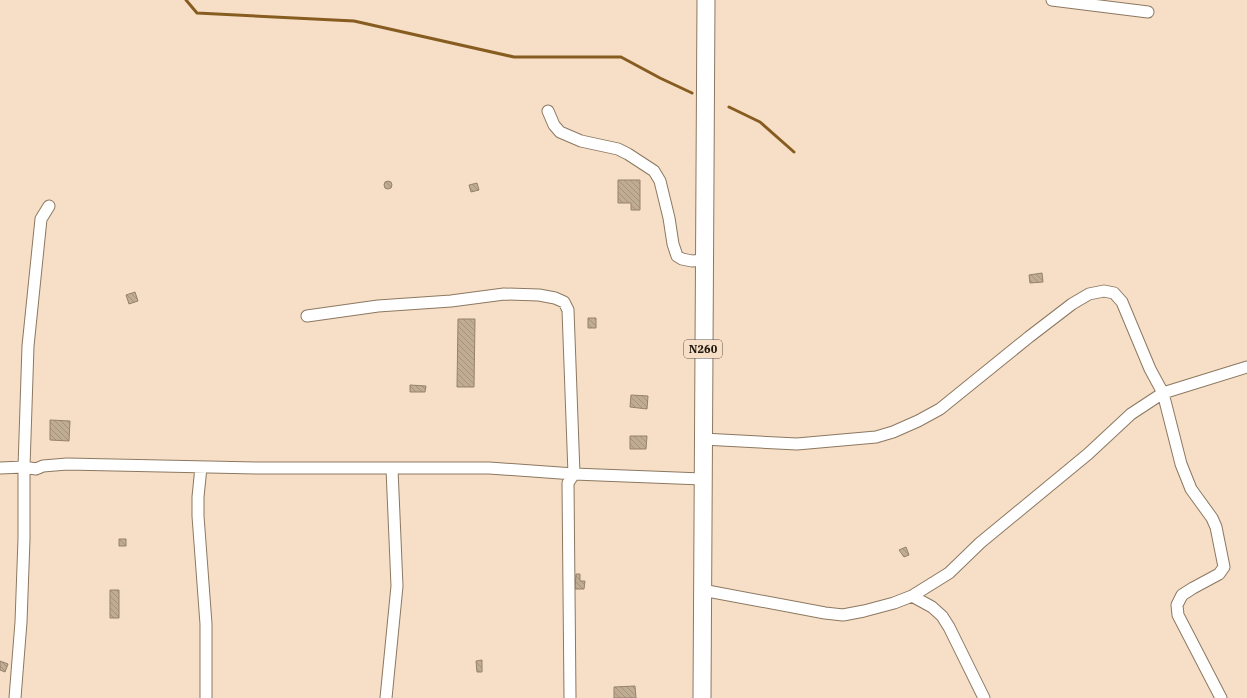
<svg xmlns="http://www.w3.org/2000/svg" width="1247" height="698" font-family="'IBM Plex Serif',serif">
<defs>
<pattern id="building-back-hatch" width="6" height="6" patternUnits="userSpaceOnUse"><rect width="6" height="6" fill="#c0ab93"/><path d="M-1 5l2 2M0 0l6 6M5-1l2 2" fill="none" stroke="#a5927e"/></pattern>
</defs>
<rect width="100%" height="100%" fill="#f6dfc6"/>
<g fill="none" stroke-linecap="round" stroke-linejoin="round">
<path stroke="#875c21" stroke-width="3" d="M186,0L197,13L354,21L514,57H621L660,78L692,93
M729,107L760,122L794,152"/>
</g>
<path fill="url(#building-back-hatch)" stroke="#96826b" d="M618,180H640V210H631V203H618Z
M384 185a4 4 0 1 1 8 0a4 4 0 1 1-8 0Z
M477,183L479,190L471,192L469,185Z
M1042,273L1043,282L1030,283L1029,275Z
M135,292L138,301L129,304L126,295Z
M588,318H596V328H588Z
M458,319H475L474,387H457Z
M410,385L426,386L425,392H410Z
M631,395L648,396L647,409L630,407Z
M50,420L70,421L69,441L50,440Z
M630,436H647L646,449H630Z
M119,539H126V546H119Z
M906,547L909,555L904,557L899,550Z
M576,574H580V581H585L584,589H575Z
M110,590H119V618H110Z
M482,660V672H477L476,661Z
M0,661L8,664L5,672L0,670Z
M635,686L636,698H614V687Z"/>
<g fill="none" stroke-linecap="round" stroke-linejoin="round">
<defs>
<path id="minor" d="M1052,0L1148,12
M548,111L554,125L560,132L581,141L618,149L628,154L654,171L660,181L669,218L673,244L677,256L682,259L692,261L704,260
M307,316L378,306L451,301L504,294L539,295L555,298L564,302L568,310L574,474L568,483L570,698
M703,439L797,444L876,437L893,432L918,421L940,409L1029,337L1072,304L1089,294L1104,291L1114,293L1122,302L1150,369L1163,393L1181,464L1191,489L1212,518L1216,527L1224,567L1219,574L1193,588L1182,595L1177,605L1178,615L1221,698
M201,467L198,497V516L206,624V698
M0,468L24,467L36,469L43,466L67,464L258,468H489L574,474L702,479
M702,590L825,613L843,615L864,611L894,603L912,596L949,573L980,543L1088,454L1131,414L1163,393L1247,367
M912,596L932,607L942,616L949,627L984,698
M15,698L21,622L24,539V467L28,346L41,219L49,206
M386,698L397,586L392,469"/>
<path id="primary" d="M702,698L706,0"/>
</defs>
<use href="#minor" stroke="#8c7861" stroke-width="13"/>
<use href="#primary" stroke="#8c7861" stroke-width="19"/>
<use href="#minor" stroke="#fff" stroke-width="11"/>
<use href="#primary" stroke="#fff" stroke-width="17"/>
</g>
<g text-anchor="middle" stroke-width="3" stroke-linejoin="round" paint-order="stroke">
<rect fill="#f6dfc6" stroke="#605345" stroke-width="1" x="684" y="340" width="38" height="18" rx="3"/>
<g font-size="11" font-weight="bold" fill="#1f170e">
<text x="703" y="353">N260</text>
</g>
</g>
</svg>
